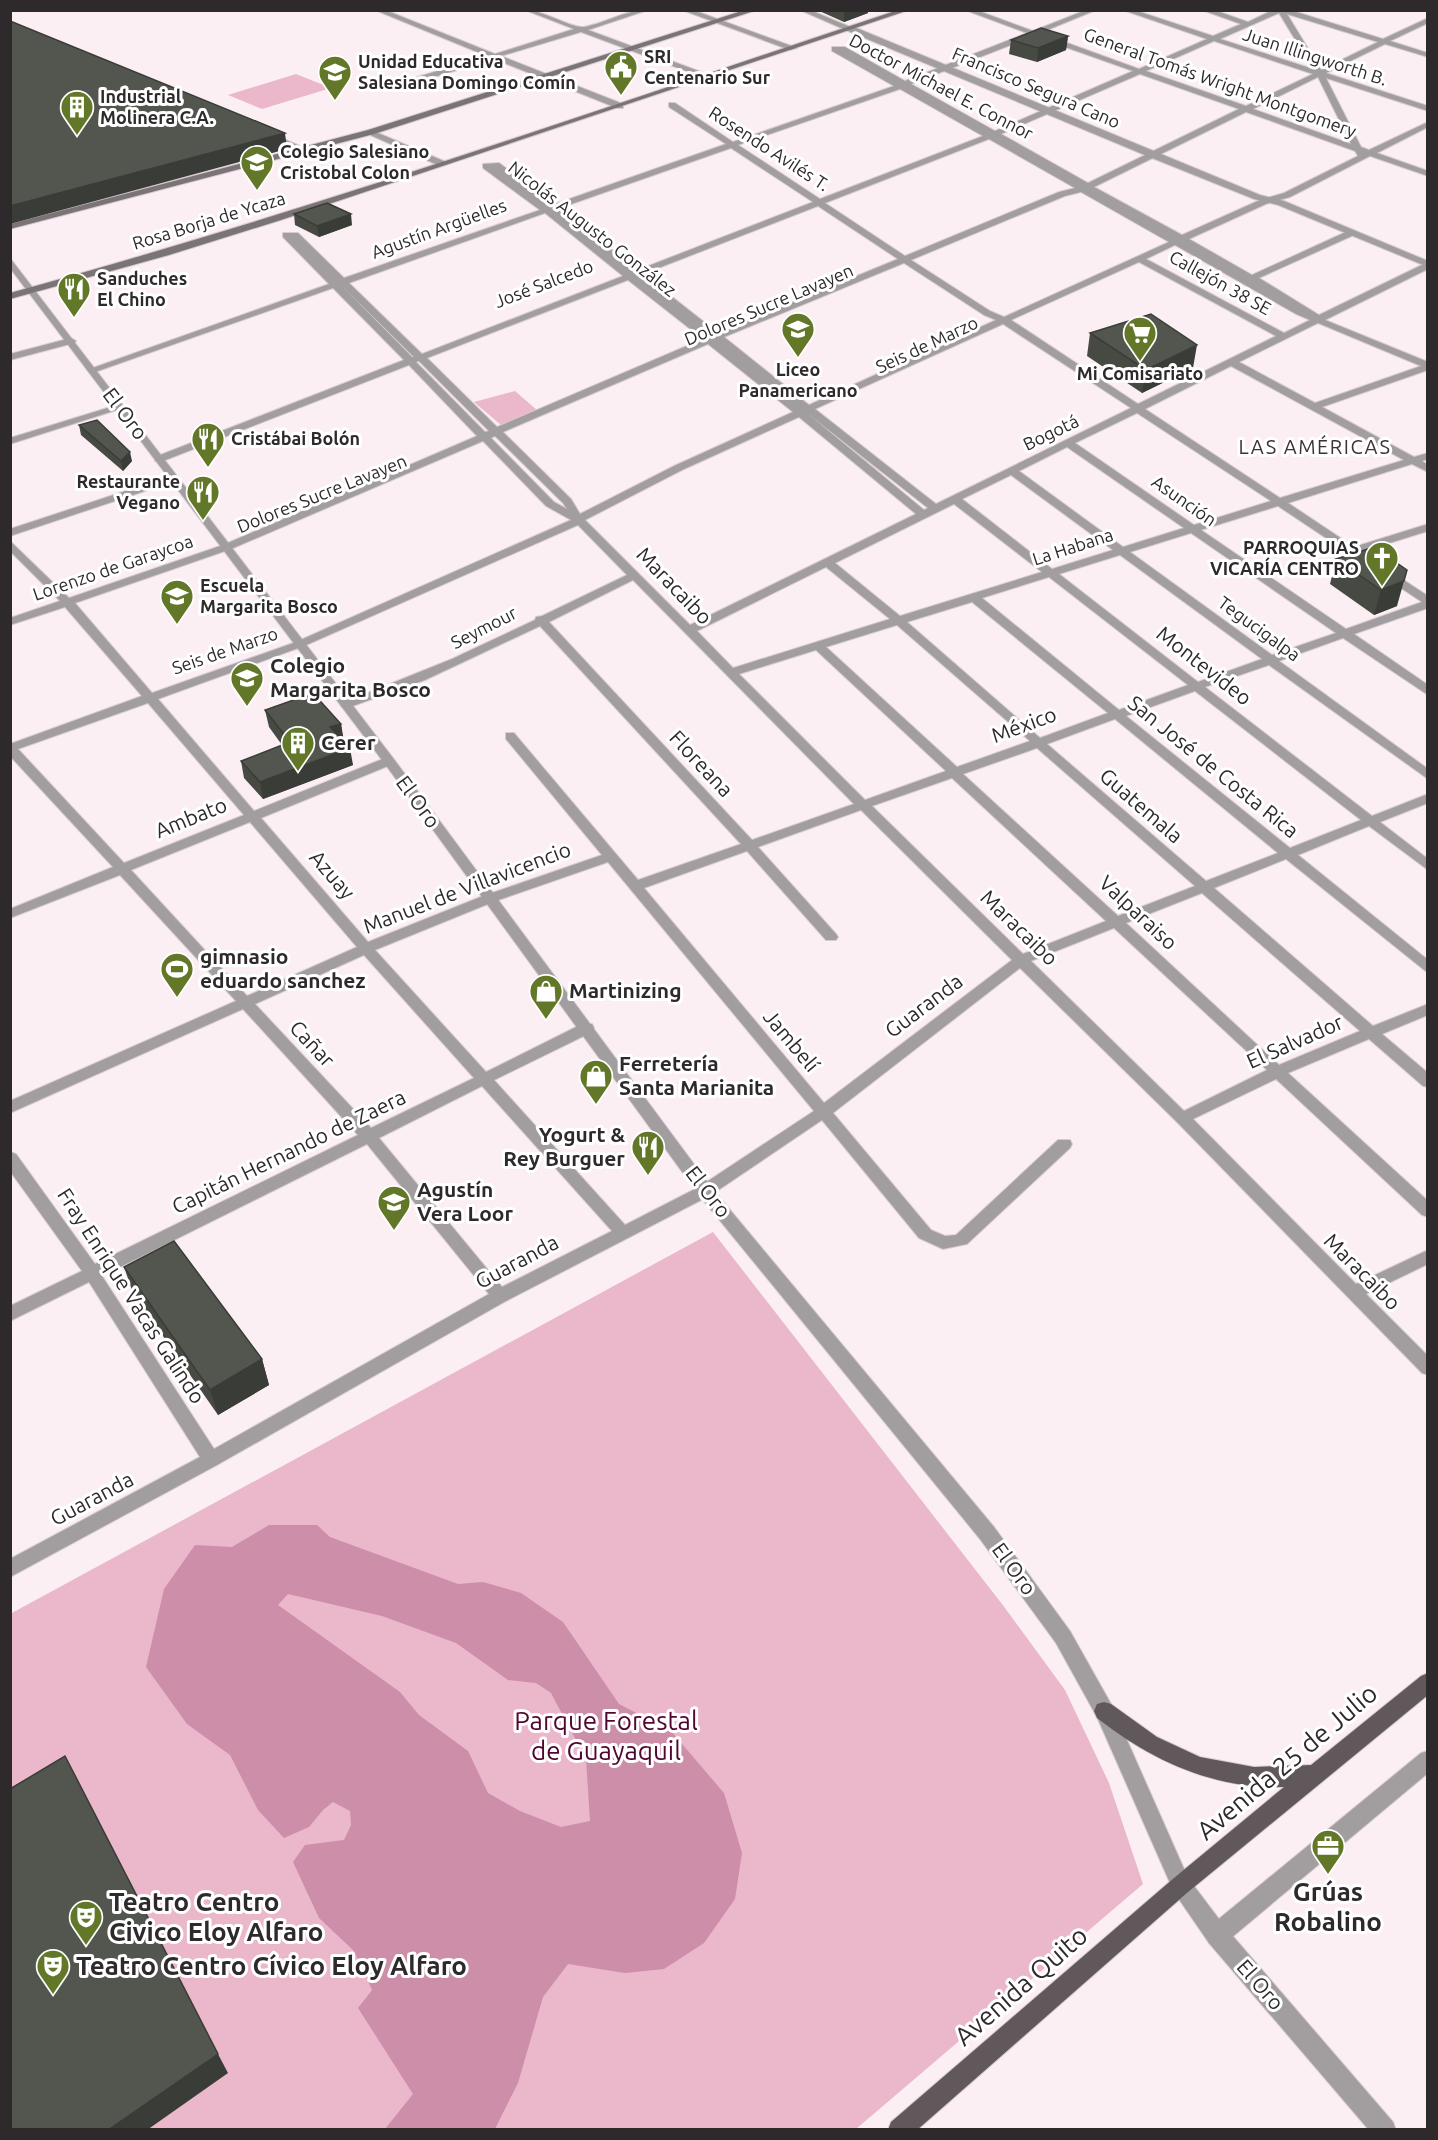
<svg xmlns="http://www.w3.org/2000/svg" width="1438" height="2140" font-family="Ubuntu,sans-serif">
<rect width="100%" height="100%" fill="#fbeff4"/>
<path fill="#eab7cb" d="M296,74L331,88L262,109L228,95Z
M515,391L538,411L501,425L474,402Z
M713,1232L1002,1604L1065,1690L1109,1783L1143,1884L856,2129H11L10,1614Z"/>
<path fill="#cd8ea9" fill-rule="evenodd" d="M269,1525H317L330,1537L458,1584L483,1582L521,1593L563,1622L619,1704L671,1731L724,1793L742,1853L735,1899L704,1943L664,1969L625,1973L568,1964L543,1997L518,2083L495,2129H385L413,2094L358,2008L372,1990L354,1951L319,1918L293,1862L305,1845L344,1840L351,1825L350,1811L333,1802L323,1810L309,1827L284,1838L258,1810L230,1755L187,1724L146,1667L164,1589L195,1545L232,1547ZM288,1594L382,1616L456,1643L508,1680L536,1683L551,1693L586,1759L590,1821L561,1827L520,1811L488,1793L468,1751L419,1715L400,1692L278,1605Z"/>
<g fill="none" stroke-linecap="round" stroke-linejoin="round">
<defs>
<path id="minor" d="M375,10H385L495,54L574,29L525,10C544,10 570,28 584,27C606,23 625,10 648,10L588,30L712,76L705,78L581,32L501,56L623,104V108H617L494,59L394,89L391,85L487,56Z
M682,10H693L797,48L790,50Z
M800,10H810L855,29L848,31Z
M965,10H976L1033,31L1086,10H1096L1040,33L1139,69L1207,39L1123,10H1134L1213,36L1241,24L1202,10H1214L1248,22L1273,10H1290L1383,39L1428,18V23L1390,41L1428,53V57L1385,44L1326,73L1428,106V111L1326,78L1361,147L1369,150L1428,122V127L1377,153L1428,171V176L1370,156L1290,197L1266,204L1189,239L1252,275L1348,231H1354V235L1259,278L1319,315L1428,262V269L1325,320L1428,362V370L1322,407L1414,457L1428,453V459L1422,461L1428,465V472L1412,464L1288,503L1354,547L1428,524V531L1361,552L1428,596V608L1354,634L1428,685V695L1343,638L1279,661L1428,769V779L1269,665L1205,687L1372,816L1428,794V803L1380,822L1428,859V870L1369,826L1298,855L1428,960V973L1286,859L1214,888L1373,1026L1428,1004V1015L1382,1034L1428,1073V1087L1423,1086L1369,1039L1288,1073L1428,1201V1217L1422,1215L1276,1079L1193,1119L1356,1284L1428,1250V1264L1366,1294L1428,1356V1375L1422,1373L1177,1122L1020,968L833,1113L931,1230L945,1236L956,1235L1058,1140H1070L1072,1144L1070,1148L967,1244L943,1249L919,1238L822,1120L711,1195L506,1301L217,1465L10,1577V1559L200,1457L89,1282L10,1321V1306L82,1271L10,1171V1152L16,1154L95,1264L358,1135L243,1009L10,1113V1101L236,1001L120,875L10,918V909L113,867L10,756V744L142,696L65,607L10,625V618L60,601L10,551V541L69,598L223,545L477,436L409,365L163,461H155V457L404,360L333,288L95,372L87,370L329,284L283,237V233H298L344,278L540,210L483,168V164L499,163L555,204L726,144L669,107V103H675L733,142L894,86L832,51V47H845L905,81L1027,33ZM1279,13L1313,69L1220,39ZM1287,14L1378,42L1321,70ZM1034,36L1133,71L995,131L911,84ZM1214,41L1313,74L1246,106L1146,71ZM1140,74L1239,109L1088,183L1001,134ZM1318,77L1351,144L1253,109ZM900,89L983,136L820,199L738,145ZM1246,112L1355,151L1358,156L1284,193L1260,200L1182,235L1094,187ZM989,139L1075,188L1059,192L905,256L825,203ZM731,148L813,202L638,270L560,208ZM1081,192L1169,242L1004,317L990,311L911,260L1065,196ZM818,206L898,259L718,333L643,274ZM545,213L623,276L422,354L349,283ZM1175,245L1296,314L1310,320L1284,333L1146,259ZM1139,262L1276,336L1138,404L1011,320ZM904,263L984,315L996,320L809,405L724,337ZM628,280L703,339L497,427L427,358ZM341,285L414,357H412ZM1318,323L1421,366L1315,403L1239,362ZM1003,324L1131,408L936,504L815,409ZM708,344L793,412L674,466L580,514L571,499L503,432ZM419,361L489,431L485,432L416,362ZM1231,366L1404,460L1280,498L1145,409ZM807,413L928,508L924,510ZM1137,413L1271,501L1194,525L1075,443ZM799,417L916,514L690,625L585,520L682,470ZM495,436L563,503L567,509L554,502L491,438ZM483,441L546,506L571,520L296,642L152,693L75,603L231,549ZM1067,447L1184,528L1123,547L1019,471ZM1011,475L1113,550L1052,569L962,499ZM954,504L1042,572L900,616L835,563ZM1278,506L1422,602L1346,629L1201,530ZM578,525L627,575L542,616L536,617L535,620L452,659L340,704L342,707H350L425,680L540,626L741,844L638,880L514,733H506V739L602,855L483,896L368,942L261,818L393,764V758H385L254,811L158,699L304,646ZM1191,533L1336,633L1272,655L1130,552ZM1120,555L1262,659L1198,682L1059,574ZM826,567L890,619L733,668L697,631ZM1049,577L1188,685L1119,710L982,598ZM633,580L854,804L752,840L549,622ZM972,602L1108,713L1040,738L907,622ZM897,625L1030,741L957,767L826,647ZM816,650L946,771L865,800L739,674ZM1195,691L1361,820L1290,848L1126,716ZM148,703L244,815L124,863L18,749ZM1115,719L1278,853L1206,881L1047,744ZM1037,748L1195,886L1118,916L963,774ZM952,778L1106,921L1023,954L872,806ZM861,810L1012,960L824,1103L644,888L747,851L826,940H836L838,937L836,934L758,847ZM250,822L357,947L247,996L131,870ZM608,862L814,1111L699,1187L625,1225L494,1080L592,1032L594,1028L592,1024H582L486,1072L375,950L493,902ZM1202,893L1360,1031L1279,1065L1126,923ZM1114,928L1267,1070L1184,1111L1031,961ZM364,955L474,1078L371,1128L255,1004ZM482,1086L612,1231L502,1287L379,1138ZM367,1144L489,1294L214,1449L102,1276Z
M371,130L446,162L447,164L440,166L368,134V130Z
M266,134H272L309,150L302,152L266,138Z
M71,338L76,341L74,343L10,360V354Z
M117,405L126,407L10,444V438Z
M1428,1751V1773L1225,1943L1217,1946L1209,1943L1206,1935L1209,1927L1421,1753Z"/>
<path id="tertiary" d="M848,27H854L1260,195L1284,201L1428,261V267L1278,205L1254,199L1152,158L848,31Z
M10,258L393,758L711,1187L994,1527L1070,1631L1111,1704L1188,1878L1225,1927L1393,2122L1396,2130H1369L1209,1943L1174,1892L1097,1717L1056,1643L980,1539L699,1195L385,764L172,482L10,536V529L168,477L10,268Z"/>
<path id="secondary" d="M745,10H757L374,134L10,229V224L368,130Z
M898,10H909L281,220L169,255L10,299V293C310,211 603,108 898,10Z"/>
<path id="primary" d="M1428,1673V1695L1188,1892L917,2130H888L891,2122L1174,1878L1284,1787C1213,1789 1152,1761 1097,1718L1094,1711L1097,1704L1104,1702L1111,1704L1157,1737L1200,1757L1254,1767L1311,1765L1421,1676Z"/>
</defs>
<use href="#minor" stroke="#d6ccd0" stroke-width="2"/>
<use href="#tertiary" stroke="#d6ccd0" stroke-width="2"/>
<use href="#secondary" stroke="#d6ccd0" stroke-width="2"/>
<use href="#primary" stroke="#d6ccd0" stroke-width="2"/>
<use href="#minor" fill="#a29d9f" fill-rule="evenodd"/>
<use href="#tertiary" fill="#a29d9f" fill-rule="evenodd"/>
<use href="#secondary" fill="#7b7477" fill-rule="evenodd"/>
<use href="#primary" fill="#60585b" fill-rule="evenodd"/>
</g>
<path fill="#474a43" d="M817,10H868V13L844,22Z
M1068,36L1066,50L1037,62L1009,54L1011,40Z
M294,214L352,225L319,237L295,225Z
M1090,333L1193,368L1142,393L1087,356Z
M79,425L132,461L123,471L81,435Z
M1374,547L1397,606L1374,615L1330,584L1336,559Z
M265,710L341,724L343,741L353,765L263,799L244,778L241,761L282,745L269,727Z
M124,1267L262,1359L269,1385L218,1415L133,1293Z"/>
<path fill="#3a3c37" d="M844,10H868V13L844,22Z
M1068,36L1066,50L1037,62L1038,48Z
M285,133L287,149L10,224V206Z
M351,214L352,225L319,237L317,226Z
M1197,345L1193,368L1142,393L1146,370Z
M130,452L132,461L123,471L121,461Z
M1404,581L1397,606L1374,615L1381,590Z
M341,724L344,741L333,745L330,727Z
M350,748L353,765L263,799L260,782Z
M262,1359L269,1385L218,1415L210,1390Z
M218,2054L228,2073L147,2130H108Z"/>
<path fill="#53564e" stroke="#3a3c37" stroke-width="1.5" d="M10,21L285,133L10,206Z
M1041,28L1068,36L1038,48L1011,40Z
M327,203L351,214L317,226L294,214Z
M1151,314L1197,345L1146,370L1090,333Z
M97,420L130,452L121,461L79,425Z
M1374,547L1407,570L1404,581L1381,590L1336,559Z
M313,693L341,724L330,727L350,748L260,782L241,761L290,742L265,710Z
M174,1241L262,1359L210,1390L124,1267Z
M65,1756L218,2054L108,2130H10V1789Z"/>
<defs>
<symbol id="civic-pin" viewBox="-11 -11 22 30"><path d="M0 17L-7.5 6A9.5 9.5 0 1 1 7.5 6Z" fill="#627728" stroke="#fff"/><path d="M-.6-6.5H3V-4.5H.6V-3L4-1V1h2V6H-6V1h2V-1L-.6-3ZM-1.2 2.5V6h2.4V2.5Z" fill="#fff"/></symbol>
<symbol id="school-pin" viewBox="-11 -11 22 30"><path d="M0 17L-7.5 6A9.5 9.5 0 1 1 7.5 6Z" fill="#627728" stroke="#fff"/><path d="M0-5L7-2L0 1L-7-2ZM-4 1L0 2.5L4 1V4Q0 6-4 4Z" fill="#fff"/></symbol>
<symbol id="building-pin" viewBox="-11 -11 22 30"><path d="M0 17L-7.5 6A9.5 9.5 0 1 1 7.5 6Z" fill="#627728" stroke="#fff"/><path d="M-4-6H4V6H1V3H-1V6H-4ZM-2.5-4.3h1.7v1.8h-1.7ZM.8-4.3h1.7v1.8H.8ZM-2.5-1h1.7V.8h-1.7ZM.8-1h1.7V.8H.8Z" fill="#fff"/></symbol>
<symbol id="restaurant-pin" viewBox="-11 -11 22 30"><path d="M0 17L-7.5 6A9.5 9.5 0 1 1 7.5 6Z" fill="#627728" stroke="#fff"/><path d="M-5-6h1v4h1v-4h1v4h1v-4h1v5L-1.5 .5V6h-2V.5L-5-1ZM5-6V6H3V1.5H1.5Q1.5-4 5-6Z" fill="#fff"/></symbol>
<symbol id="supermarket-pin" viewBox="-11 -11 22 30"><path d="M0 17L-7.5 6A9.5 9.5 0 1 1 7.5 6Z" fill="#627728" stroke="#fff"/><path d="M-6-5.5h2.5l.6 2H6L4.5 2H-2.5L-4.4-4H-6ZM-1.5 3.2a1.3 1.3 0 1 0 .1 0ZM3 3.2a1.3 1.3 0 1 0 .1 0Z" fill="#fff"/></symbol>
<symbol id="church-pin" viewBox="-11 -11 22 30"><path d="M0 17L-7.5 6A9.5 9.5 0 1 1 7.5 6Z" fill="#627728" stroke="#fff"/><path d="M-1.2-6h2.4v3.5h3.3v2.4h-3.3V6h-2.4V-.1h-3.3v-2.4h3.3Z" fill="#fff"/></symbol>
<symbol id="stadium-pin" viewBox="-11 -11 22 30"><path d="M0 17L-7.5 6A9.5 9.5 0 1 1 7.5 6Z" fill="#627728" stroke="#fff"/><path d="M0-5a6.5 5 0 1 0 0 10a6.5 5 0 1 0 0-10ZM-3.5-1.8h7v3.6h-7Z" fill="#fff"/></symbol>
<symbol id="shop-pin" viewBox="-11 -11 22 30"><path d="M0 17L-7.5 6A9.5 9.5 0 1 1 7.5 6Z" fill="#627728" stroke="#fff"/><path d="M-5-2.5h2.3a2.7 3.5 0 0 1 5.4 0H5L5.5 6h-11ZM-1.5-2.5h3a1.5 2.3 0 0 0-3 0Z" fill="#fff"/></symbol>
<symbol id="office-pin" viewBox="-11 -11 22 30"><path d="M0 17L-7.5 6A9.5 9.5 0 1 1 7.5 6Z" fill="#627728" stroke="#fff"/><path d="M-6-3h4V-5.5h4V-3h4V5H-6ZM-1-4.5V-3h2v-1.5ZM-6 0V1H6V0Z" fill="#fff"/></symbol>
<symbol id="theatre-pin" viewBox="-11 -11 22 30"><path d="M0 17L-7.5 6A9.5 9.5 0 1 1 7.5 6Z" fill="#627728" stroke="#fff"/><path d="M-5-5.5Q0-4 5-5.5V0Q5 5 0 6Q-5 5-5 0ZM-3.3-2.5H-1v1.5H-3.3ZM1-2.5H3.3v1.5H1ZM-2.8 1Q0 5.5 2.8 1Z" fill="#fff"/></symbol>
</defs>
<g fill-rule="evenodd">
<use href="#civic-pin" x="602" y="48" width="38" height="52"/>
<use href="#school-pin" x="316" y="53" width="38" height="52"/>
<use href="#building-pin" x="58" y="88" width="38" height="52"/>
<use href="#school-pin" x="238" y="143" width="38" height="52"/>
<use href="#restaurant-pin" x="55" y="270" width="38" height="52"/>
<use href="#school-pin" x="779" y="310" width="38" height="52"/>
<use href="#supermarket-pin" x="1121" y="314" width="38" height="52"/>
<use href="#restaurant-pin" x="189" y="420" width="38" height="52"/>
<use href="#restaurant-pin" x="184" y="473" width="38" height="52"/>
<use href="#church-pin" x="1363" y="539" width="38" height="52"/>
<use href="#school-pin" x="158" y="577" width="38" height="52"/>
<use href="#school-pin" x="228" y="659" width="38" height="52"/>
<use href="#building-pin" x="279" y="724" width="38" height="52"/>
<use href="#stadium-pin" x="158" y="950" width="38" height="52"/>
<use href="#shop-pin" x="527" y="972" width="38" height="52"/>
<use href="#shop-pin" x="577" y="1057" width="38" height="52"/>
<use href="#restaurant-pin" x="629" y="1128" width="38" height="52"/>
<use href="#school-pin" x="375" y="1183" width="38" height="52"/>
<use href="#office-pin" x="1309" y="1827" width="38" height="52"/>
<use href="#theatre-pin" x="67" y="1898" width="38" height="52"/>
<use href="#theatre-pin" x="34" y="1947" width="38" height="52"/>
</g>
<g text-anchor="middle" stroke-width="6" stroke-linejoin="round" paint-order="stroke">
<g font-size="18" font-weight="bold" fill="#2e2a2c" stroke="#fff" text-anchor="start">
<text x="644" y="63">SRI<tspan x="644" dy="21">Centenario Sur</tspan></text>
<text x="358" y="68">Unidad Educativa<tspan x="358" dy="21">Salesiana Domingo Comín</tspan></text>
<text x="100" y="103">Industrial<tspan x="100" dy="21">Molinera C.A.</tspan></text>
<text x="280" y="158">Colegio Salesiano<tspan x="280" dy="21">Cristobal Colon</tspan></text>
<text x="97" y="285">Sanduches<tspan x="97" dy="21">El Chino</tspan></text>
<text x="798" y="376" text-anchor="middle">Liceo<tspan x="798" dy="21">Panamericano</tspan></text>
<text x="1140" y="380" text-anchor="middle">Mi Comisariato</text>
<text x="231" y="445">Cristábai Bolón</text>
<text x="180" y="488" text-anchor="end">Restaurante<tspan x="180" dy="21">Vegano</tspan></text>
<text x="1359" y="554" text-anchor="end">PARROQUIAS<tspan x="1359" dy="21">VICARÍA CENTRO</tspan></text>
<text x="200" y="592">Escuela<tspan x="200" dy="21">Margarita Bosco</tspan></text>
</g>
<g font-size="18" fill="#2e2a2c" stroke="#fff">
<text transform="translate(1315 57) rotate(18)" y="6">Juan Illingworth B.</text>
<text transform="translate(1220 83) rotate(20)" y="6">General Tomás Wright Montgomery</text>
<text transform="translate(941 87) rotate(28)" y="6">Doctor Michael E. Connor</text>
<text transform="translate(1036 88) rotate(23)" y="6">Francisco Segura Cano</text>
<text transform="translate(769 149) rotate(33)" y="6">Rosendo Avilés T.</text>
<text transform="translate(209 221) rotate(-17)" y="6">Rosa Borja de Ycaza</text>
<text transform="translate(439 229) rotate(-20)" y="6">Agustín Argüelles</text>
<text transform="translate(592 229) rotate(38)" y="6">Nicolás Augusto González</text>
<text transform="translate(1220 283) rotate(29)" y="6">Callejón 38 SE</text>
<text transform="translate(544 284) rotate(-21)" y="6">José Salcedo</text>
<text transform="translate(769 305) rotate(-23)" y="6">Dolores Sucre Lavayen</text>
<text transform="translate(927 345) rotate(-25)" y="6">Seis de Marzo</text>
<text transform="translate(1051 433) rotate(-26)" y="6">Bogotá</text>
<text transform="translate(322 494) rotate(-22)" y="6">Dolores Sucre Lavayen</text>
<text transform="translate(1184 501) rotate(35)" y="6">Asunción</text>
<text transform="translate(1073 547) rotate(-18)" y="6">La Habana</text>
<text transform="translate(113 568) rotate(-19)" y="6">Lorenzo de Garaycoa</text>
<text transform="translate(484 628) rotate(-27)" y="6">Seymour</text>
<text transform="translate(1259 629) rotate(36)" y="6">Tegucigalpa</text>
<text transform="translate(225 651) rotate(-19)" y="6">Seis de Marzo</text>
</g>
<g font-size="20" letter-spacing="1.5" fill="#3b3236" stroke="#fff">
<text x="1315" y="454">LAS AMÉRICAS</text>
</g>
<g font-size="21" fill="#2e2a2c" stroke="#fff">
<text transform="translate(125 414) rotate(53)" y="7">El Oro</text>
<text transform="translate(674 586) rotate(46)" y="7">Maracaibo</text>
<text transform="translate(1204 666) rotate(38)" y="7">Montevideo</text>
<text transform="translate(1024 725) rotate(-20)" y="7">México</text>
<text transform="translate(701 764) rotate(47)" y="7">Floreana</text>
<text transform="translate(1213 767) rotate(39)" y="7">San José de Costa Rica</text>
<text transform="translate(418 802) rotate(54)" y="7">El Oro</text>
<text transform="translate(1141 806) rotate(41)" y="7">Guatemala</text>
<text transform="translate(191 818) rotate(-22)" y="7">Ambato</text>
<text transform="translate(332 875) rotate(49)" y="7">Azuay</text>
<text transform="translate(467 888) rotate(-21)" y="7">Manuel de Villavicencio</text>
<text transform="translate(1138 913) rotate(43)" y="7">Valparaiso</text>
<text transform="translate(1019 928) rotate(44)" y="7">Maracaibo</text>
<text transform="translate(924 1006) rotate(-37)" y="7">Guaranda</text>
<text transform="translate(791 1041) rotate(50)" y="7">Jambelí</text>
<text transform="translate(1295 1042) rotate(-24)" y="7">El Salvador</text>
<text transform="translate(312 1044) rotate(47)" y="7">Cañar</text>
<text transform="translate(289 1152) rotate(-26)" y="7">Capitán Hernando de Zaera</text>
<text transform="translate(708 1192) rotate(52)" y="7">El Oro</text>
<text transform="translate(517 1262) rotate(-28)" y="7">Guaranda</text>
<text transform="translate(1362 1272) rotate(45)" y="7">Maracaibo</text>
<text transform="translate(131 1296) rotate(57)" y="7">Fray Enrique Vacas Galindo</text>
<text transform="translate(92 1499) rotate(-28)" y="7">Guaranda</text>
<text transform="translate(1014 1569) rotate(54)" y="7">El Oro</text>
<text transform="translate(1260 1985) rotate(49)" y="7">El Oro</text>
</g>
<g font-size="21" font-weight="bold" fill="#2e2a2c" stroke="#fff" text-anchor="start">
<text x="270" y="673">Colegio<tspan x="270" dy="24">Margarita Bosco</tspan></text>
<text x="321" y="750">Cerer</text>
<text x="200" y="964">gimnasio<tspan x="200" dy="24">eduardo sanchez</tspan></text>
<text x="569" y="998">Martinizing</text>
<text x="619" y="1071">Ferretería<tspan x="619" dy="24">Santa Marianita</tspan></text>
<text x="625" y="1142" text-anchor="end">Yogurt &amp;<tspan x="625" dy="24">Rey Burguer</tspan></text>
<text x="417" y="1197">Agustín<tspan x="417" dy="24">Vera Loor</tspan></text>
</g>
<g font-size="26" fill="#510531" stroke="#fff">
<text x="606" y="1730">Parque Forestal<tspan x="606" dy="30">de Guayaquil</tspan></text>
</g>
<g font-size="26" fill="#2e2a2c" stroke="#fff">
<text transform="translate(1287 1762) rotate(-40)" y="9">Avenida 25 de Julio</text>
<text transform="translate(1021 1986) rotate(-41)" y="9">Avenida Quito</text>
</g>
<g font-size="26" font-weight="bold" fill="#2e2a2c" stroke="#fff" text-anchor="start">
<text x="1328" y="1901" text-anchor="middle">Grúas<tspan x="1328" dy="30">Robalino</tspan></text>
<text x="109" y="1911">Teatro Centro<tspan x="109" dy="30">Civico Eloy Alfaro</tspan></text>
<text x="76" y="1975">Teatro Centro Cívico Eloy Alfaro</text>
</g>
</g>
<rect width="1438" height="2140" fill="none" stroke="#2e2a2c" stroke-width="24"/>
</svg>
